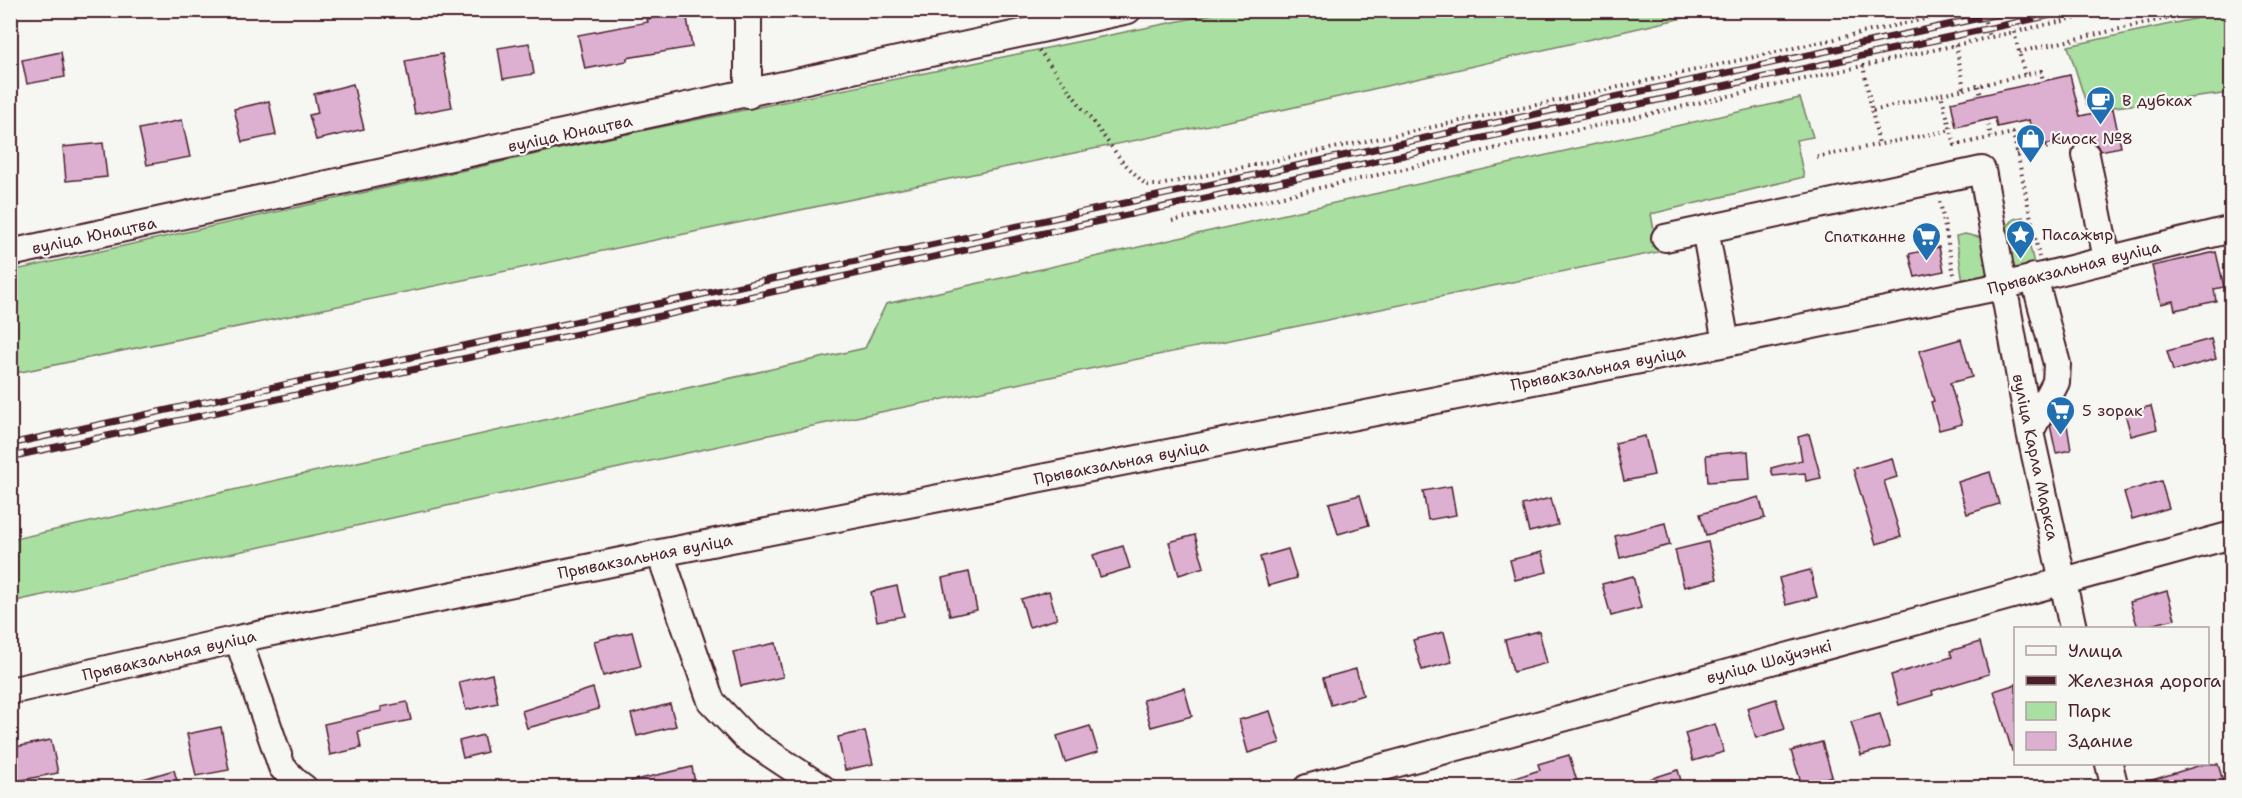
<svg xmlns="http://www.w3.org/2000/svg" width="2242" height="798" font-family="'Shantell Sans',sans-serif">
<rect width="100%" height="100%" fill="#f6f6f2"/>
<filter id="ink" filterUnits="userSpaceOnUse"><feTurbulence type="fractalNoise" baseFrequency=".0167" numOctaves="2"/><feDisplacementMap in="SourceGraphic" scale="12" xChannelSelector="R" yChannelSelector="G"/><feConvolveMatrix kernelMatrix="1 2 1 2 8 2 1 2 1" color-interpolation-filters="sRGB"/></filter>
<g filter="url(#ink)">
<path fill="#a9dfa1" stroke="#7a7f66" stroke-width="1.5" d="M1228,11H1713L1286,109L11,374V271L636,132Z
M2231,11V93L2115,107L2087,106L2068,46Z
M1800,98L1813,137L1796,140L1804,177L1651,214L1658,252L764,436L11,602L10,540L865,348L886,304Z
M2023,217L2035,268L2019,270L2008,267L2002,232L2014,219Z
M1965,234L1983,238L1989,272L1979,278L1963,282L1956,236Z"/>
<path fill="#ddafd1" stroke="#4a1f2b" stroke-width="1.5" d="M686,12L692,47L627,58V61L585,69L578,35L648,22L647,19Z
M529,43L534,74L503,79L498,48Z
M61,52L65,77L27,84L22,60Z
M442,54L452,107L415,114L405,61Z
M2070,75L2080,116L2113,109L2121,147L2100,151L2097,145L2089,141L2088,135L2035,147L2029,120L1997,127L1995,118L1956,127L1951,102Z
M353,84L364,129L316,140L309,115L318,113L314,94Z
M269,101L276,135L242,142L234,109Z
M182,120L190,157L147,165L139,129Z
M103,143L107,177L66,181L63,147Z
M1939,247L1944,271L1915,277L1909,254Z
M2216,252L2224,287L2214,289L2216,301L2175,310L2173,301L2161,304L2152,266Z
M1961,339L1972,377L1950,383L1962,424L1939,430L1931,402L1934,401L1919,351Z
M2211,339L2216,359L2173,371L2167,351Z
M2151,406L2157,429L2131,436L2125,413Z
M2066,419L2071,450L2056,453L2050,425L2052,422Z
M1809,434L1821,478L1806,481L1805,473L1773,476L1771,468L1802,460L1798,437Z
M1645,436L1654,475L1624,481L1615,443Z
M1748,451L1750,479L1708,482L1706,455Z
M1892,458L1897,477L1884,481L1901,537L1876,544L1853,469Z
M1990,472L1999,504L1967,514L1958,482Z
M2161,481L2169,508L2132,519L2124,492Z
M1451,486L1456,515L1428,520L1423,491Z
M1360,495L1369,525L1338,534L1329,503Z
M1759,497L1765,518L1706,535L1700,514Z
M1551,498L1558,525L1529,532L1522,505Z
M1665,523L1670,545L1620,558L1615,536Z
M1195,535L1204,567L1179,575L1169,542Z
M1708,542L1717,579L1684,587L1675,550Z
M1123,546L1130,568L1100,577L1093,555Z
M1288,549L1297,578L1268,586L1260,557Z
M1542,552L1547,572L1515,580L1510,560Z
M1810,570L1817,597L1786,605L1779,578Z
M969,572L977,610L950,616L942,578Z
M1633,576L1641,608L1611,616L1602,584Z
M897,586L904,616L877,621L871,592Z
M1049,591L1057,619L1029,627L1021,599Z
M2167,591L2175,619L2138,628L2130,602Z
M1539,631L1547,663L1513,672L1505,640Z
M632,632L641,666L603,676L594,641Z
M1444,632L1452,662L1422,670L1413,640Z
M1980,642L1989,674L1932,691L1933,695L1899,705L1891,675L1952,657L1950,651Z
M776,643L783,677L741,686L733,652Z
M1356,669L1363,695L1331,705L1323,678Z
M492,674L498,703L466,710L459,682Z
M2016,684V750L2012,751L1994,691Z
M593,688L599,709L527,728L522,711Z
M1184,688L1192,716L1151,727L1143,700Z
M1776,699L1785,729L1756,738L1747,708Z
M407,702L411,720L358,731L361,748L330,755L324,724L382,711L381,707Z
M670,704L676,726L637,736L631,714Z
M1270,711L1280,743L1248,753L1239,720Z
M1880,714L1890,747L1861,755L1851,722Z
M1715,724L1724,752L1693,761L1685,733Z
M1090,726L1098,752L1065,762L1057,736Z
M221,727L229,770L196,776L187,734Z
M865,731L873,764L845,770L838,737Z
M483,735L487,752L463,758L459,741Z
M51,740L58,773L17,781L10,748Z
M1822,742L1832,776L1802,785L1791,751Z
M1569,755L1579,788H1496L1495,784L1540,770L1538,764Z
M2204,764H2218L2225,788H2139V784Z
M692,767L696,788H632L631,781Z
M174,770L179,788H130L129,783Z
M1678,770L1683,788H1635L1634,784Z"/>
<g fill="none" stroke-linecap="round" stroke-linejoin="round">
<defs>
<path id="minor" d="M748,10V95
M2086,155L2107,259
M1705,229L1726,343
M1665,238L1982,170L2030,432L2073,628
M10,253L1128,10
M2030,432L2056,382L2057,364L2034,277
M660,553L711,701L745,737L822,788
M238,639L282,767L296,782L304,788
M10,691L238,639L660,553L1726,343L2002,286L2232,229
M2109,764L2115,788
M1307,788L2232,535"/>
</defs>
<use href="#minor" stroke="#4a1f2b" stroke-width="30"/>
<path stroke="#4a1f2b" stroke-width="4" stroke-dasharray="1.5 4.5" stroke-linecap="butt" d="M1982,10L1989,37
M2014,32L2025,75
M1956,45L1964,89L1941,94L1955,145L2013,133L2039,257
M1039,50L1122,161L1146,185H1160L1583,95L1965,10
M2019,52L2202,10
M1863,65L1872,111L1941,94
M1978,86L1981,95
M1964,89L2041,71L2043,81
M1872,111L1879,144
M1987,119L1991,137
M2017,155L2069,142
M1817,157L1951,130
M1940,202L1954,274
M1172,221L2112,10"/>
<use href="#minor" stroke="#f6f6f2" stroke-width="26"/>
<defs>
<path id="rail" d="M10,444L2017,10
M10,457L2074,10"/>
</defs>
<use href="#rail" stroke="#4a1f2b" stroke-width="7"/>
<use href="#rail" stroke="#f6f6f2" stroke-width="4.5" stroke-dasharray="14" stroke-linecap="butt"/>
</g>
</g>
<defs>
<symbol id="cafe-pin" viewBox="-11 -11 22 30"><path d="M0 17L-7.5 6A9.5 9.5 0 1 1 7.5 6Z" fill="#1f6fb2" stroke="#f6f6f2"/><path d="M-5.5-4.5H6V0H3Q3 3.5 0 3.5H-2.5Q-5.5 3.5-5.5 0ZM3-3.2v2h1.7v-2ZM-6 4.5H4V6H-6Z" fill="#fff"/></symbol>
<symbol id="shop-pin" viewBox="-11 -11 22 30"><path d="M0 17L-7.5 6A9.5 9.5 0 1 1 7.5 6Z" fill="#1f6fb2" stroke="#f6f6f2"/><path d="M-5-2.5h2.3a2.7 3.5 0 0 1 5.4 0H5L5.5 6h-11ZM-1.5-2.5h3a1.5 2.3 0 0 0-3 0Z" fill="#fff"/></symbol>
<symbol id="sight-pin" viewBox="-11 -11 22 30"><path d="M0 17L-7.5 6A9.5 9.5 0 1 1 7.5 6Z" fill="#1f6fb2" stroke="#f6f6f2"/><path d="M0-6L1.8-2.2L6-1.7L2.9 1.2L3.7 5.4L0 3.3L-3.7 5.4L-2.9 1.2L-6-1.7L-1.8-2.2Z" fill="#fff"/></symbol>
<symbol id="supermarket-pin" viewBox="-11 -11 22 30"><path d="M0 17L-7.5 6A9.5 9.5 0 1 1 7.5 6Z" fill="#1f6fb2" stroke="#f6f6f2"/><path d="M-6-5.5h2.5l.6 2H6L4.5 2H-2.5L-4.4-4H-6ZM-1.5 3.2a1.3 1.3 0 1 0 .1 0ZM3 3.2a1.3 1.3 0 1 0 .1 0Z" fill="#fff"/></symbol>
</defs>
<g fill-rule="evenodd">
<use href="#cafe-pin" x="2084" y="84" width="33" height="45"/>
<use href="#shop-pin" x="2014" y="122" width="33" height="45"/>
<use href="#sight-pin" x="2004" y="218" width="33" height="45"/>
<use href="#supermarket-pin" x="1910" y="220" width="33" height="45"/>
<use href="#supermarket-pin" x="2044" y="394" width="33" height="45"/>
</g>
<g text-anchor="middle" stroke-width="4.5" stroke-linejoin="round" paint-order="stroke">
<g font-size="16" fill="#4a1f2b" stroke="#f6f6f2" text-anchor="start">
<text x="2122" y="106">В дубках</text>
<text x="2051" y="144">Киоск №8</text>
<text x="2042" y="240">Пасажыр</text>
<text x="1906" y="242" text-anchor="end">Спатканне</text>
<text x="2082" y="416">5 зорак</text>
</g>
<g font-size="16" fill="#4a1f2b" stroke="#f6f6f2">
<text transform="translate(570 133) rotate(-12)" y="6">вуліца Юнацтва</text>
<text transform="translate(94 235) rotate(-12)" y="6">вуліца Юнацтва</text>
<text transform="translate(2074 267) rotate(-14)" y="6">Прывакзальная вуліца</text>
<text transform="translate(1598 368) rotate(-11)" y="6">Прывакзальная вуліца</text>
<text transform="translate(2036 457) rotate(78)" y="6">вуліца Карла Маркса</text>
<text transform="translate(1121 462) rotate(-11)" y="6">Прывакзальная вуліца</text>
<text transform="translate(645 556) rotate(-11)" y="6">Прывакзальная вуліца</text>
<text transform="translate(169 655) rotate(-13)" y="6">Прывакзальная вуліца</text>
<text transform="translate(1769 661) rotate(-15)" y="6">вуліца Шаўчэнкі</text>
</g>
</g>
<rect width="2242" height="798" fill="none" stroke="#f6f6f2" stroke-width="36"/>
<rect x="18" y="18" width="2206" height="762" fill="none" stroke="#4a1f2b" stroke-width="2" filter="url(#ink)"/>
<rect x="2014" y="627" width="195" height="138" fill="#f6f6f2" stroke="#b1a0a2" stroke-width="1.5"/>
<rect x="2026" y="646" width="30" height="9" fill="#f6f6f2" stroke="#b1a0a2" stroke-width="1.5"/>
<text x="2068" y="657" font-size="18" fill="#4a1f2b">Улица</text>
<rect x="2026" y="676" width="30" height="9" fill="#4a1f2b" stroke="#b1a0a2" stroke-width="1.5"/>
<text x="2068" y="687" font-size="18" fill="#4a1f2b">Железная дорога</text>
<rect x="2026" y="702" width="30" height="18" fill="#a9dfa1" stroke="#b1a0a2" stroke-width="1.5"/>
<text x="2068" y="717" font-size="18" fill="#4a1f2b">Парк</text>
<rect x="2026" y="732" width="30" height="18" fill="#ddafd1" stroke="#b1a0a2" stroke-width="1.5"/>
<text x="2068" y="747" font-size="18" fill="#4a1f2b">Здание</text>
</svg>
